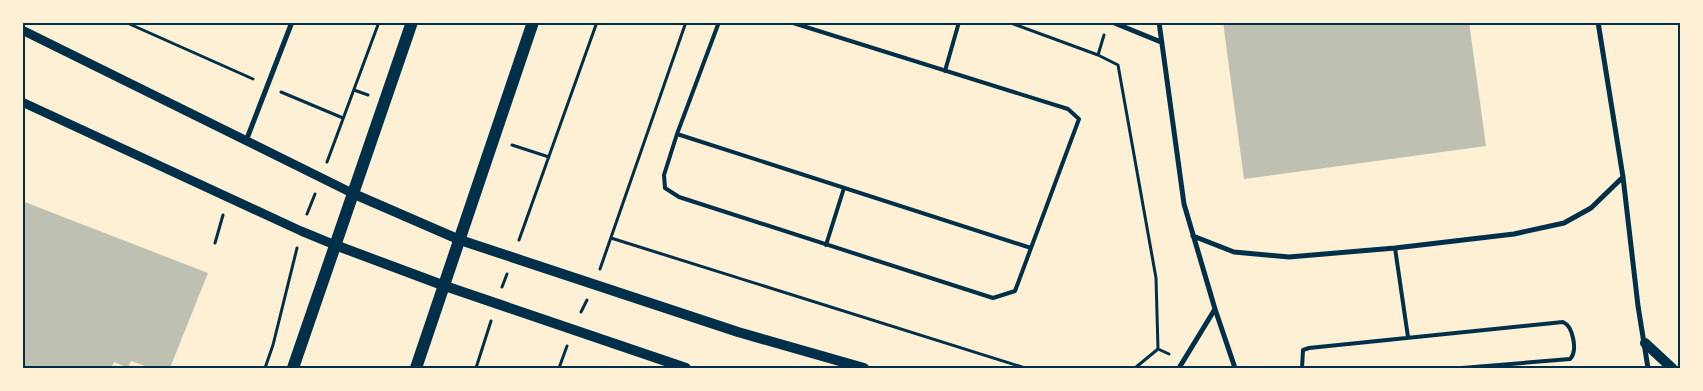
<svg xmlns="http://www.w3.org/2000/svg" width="1703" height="391" font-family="'DejaVu Sans',sans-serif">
<rect width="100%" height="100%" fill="#fdf0d5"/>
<path fill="#bec0b2" d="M1223,22H1469L1486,146L1244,179Z
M22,201L208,273L170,368H151L131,361L128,368L114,362L111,368H22Z"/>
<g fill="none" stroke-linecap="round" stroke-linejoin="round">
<path stroke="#003049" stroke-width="3" d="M125,22L253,79
M1008,22L1098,55L1104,35
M1098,55L1118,65L1156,278L1158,349
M354,90L368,95
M281,92L343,118
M512,145L549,157
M327,162L379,22
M307,214L315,194
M611,238L1025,368
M519,240L597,22
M215,243L223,215
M600,269L686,22
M502,287L507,274
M581,312L587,300
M265,368L273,345L297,248
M476,368L491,321
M559,368L567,346
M1135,368L1158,349L1169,354"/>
<path stroke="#003049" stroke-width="4" d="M719,22L677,134L664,175L665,188L679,197L993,298L1015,291L1079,119L1068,109L790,22
M945,71L959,22
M677,134L1031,248
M826,245L844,188
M1395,248L1408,337
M1302,368L1303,350L1309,348L1563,322C1573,326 1578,351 1570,359L1462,368"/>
<path stroke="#003049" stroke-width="5" d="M1112,22L1161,42
M1159,22L1184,204L1215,309L1235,368
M1598,22L1623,177L1638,306L1648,368
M246,141L292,22
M1193,236L1234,252L1289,257L1395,248L1514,234L1564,223L1591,208L1623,177
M1179,368L1215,309"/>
<path stroke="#003049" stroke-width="9" d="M22,30L354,194
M22,102L301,231L335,245"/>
<path stroke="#003049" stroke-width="10" d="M354,194L460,240L738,332L864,368
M335,245L445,286L686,368
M1645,343L1672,368"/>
<path stroke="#003049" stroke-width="12" d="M293,368L412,22
M416,368L533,22"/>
</g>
<rect width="1703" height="391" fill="none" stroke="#fdf0d5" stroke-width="48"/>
<rect x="24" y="24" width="1655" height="343" fill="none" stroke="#003049" stroke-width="2"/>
</svg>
